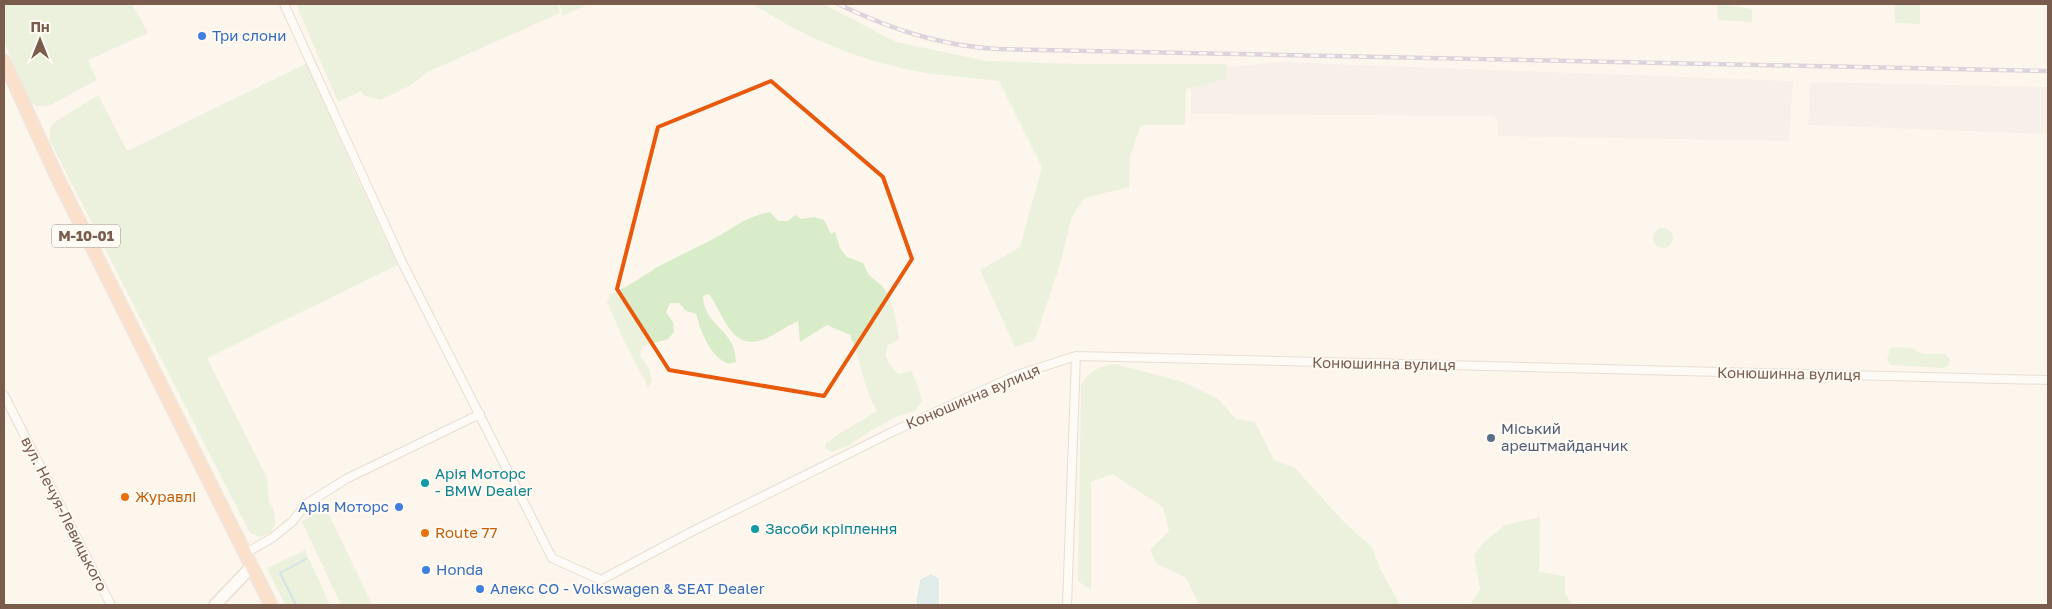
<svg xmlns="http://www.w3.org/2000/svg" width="2052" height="609" font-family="'Golos Text',sans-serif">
<rect width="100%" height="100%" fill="#fdf6ec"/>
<path fill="#efe9e4" d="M1278,62L1793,81L1789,141L1498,136V121L1492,116L1191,114V71Z
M1810,82L2048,87V134L1808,125Z"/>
<path fill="#d8ecc9" d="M4,4H132L148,33L88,60L97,80L49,106H37L32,103L28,99L4,41Z
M296,4H558L560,13L428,72L411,85L381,100L362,95V91L338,102Z
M560,4H589L562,16Z
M753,4H823L896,42L986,61L1081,64H1227L1226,79L1186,89L1185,125H1141L1130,156L1129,187L1084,198L1071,219L1061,261L1035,340L1015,347L980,270L1020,247L1042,167L999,81C971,77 942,76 915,71C857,60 802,36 753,4Z
M1717,4L1752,9V22L1718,20Z
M1894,4H1920V24L1895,23Z
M307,63L350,162L398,265L207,358L267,478L269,502L274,510L275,524L271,533L260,537L250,533L50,141V129L53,123L98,95L127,151Z
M770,212L778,221H788L795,215L801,219L814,217L824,220L831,234L835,232L840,248L847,257L863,263L869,275L882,286L889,296L893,307L899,339L888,345L885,355L890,365L898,374L911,371L917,383L922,401L915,411L898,416L872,430L850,445L831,452L826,449L825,444L837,435L877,411C863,388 861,360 850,335L827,325L800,342L798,321C787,326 778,333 767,338C732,354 724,315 709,294L703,296C704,327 736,329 736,362L729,364C710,357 701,332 696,314L686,311L679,303H670L666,312L673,322L674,332L668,339L642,347L640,356L649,368L652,381L648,387L625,343L607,302L610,294C629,287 645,274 663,264C680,255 698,247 715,238C736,227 745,217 770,212Z
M1653 238a10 10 0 1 1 20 0a10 10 0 1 1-20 0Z
M1896,347L1911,348L1924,354H1946L1950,360L1948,367L1941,368L1891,365L1887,360L1890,349Z
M1115,364L1183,382L1218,399L1236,419L1255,422L1274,460L1295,468L1343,521L1371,546L1382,572L1400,605H1199L1186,578L1157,564L1150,550L1169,531L1163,507L1112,474L1091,482V590L1078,581L1081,384C1090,371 1099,366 1115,364Z
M325,505L326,508L372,605H341L302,522Z
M1540,517L1539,572L1565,576V593L1572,605H1470L1480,589L1474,555L1483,543L1505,525Z
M305,550L330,605H285L267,568Z"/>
<path fill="#bfe3e8" stroke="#a5d3da" d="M931,575L938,579V605H919L917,602L921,580Z"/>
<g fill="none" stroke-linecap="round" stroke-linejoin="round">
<path stroke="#a5d3da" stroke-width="2.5" d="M296,605L280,573L306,559"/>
<defs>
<path id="minor" d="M284,4L402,262L552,558L601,580L691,532L894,431L1017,375L1076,356L2048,380
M4,395L111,605
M246,553L272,538L293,521L305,505L346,479L480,414
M1067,605L1076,356"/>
<path id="secondary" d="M215,605L252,566"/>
<path id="trunk" d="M4,61L58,179L271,605"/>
</defs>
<use href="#minor" stroke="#d1beb0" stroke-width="10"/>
<use href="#secondary" stroke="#d6c0b0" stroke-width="14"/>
<use href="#trunk" stroke="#dad1cd" stroke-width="15"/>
<use href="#minor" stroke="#fff" stroke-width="8"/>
<use href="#secondary" stroke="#fff" stroke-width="11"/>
<use href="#trunk" stroke="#f9c8a4" stroke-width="12"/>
<defs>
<path id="rail" d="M838,4C890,29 941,46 998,49L2048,71"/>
</defs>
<use href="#rail" stroke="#b9a8c9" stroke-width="4.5"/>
<use href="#rail" stroke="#fffaf3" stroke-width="2.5" stroke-dasharray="8" stroke-linecap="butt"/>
</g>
<path d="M0 0H2052V609H0ZM771,81L883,177L912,259L824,396L669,370L617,289L658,127Z" fill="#fdf6ec" fill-opacity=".55" fill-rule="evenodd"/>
<path fill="none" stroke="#e8590c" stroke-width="4" stroke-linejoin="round" d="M771,81L883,177L912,259L824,396L669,370L617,289L658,127Z"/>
<g fill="#3f7fe0" stroke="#fffaf3" stroke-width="2">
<circle cx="202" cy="36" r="5"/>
<circle cx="399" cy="507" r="5"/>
<circle cx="426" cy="570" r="5"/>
<circle cx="480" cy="589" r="5"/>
</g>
<circle fill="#5c6f8a" stroke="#fffaf3" stroke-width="2" cx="1491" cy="438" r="5"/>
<g fill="#0f9aa8" stroke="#fffaf3" stroke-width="2">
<circle cx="425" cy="483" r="5"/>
<circle cx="755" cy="529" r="5"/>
</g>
<g fill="#e8710a" stroke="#fffaf3" stroke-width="2">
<circle cx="125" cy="497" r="5"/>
<circle cx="425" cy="533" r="5"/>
</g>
<g text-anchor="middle" stroke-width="4" stroke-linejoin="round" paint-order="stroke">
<rect fill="#fffaf3" stroke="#a28b7f" stroke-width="1" x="52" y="224.5" width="68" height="23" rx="4"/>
<g font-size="14" font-weight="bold" fill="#7a5c4d">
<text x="86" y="241">М-10-01</text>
</g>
<g font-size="15" fill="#366cbe" stroke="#fffaf3" text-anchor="start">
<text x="212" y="41">Три слони</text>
<text x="389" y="512" text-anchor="end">Арія Моторс</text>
<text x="436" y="575">Honda</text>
<text x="490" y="594">Алекс CO - Volkswagen &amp; SEAT Dealer</text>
</g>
<g font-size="15" fill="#7a5c4d" stroke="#fffaf3">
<text transform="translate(1384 364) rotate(1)" y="5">Конюшинна вулиця</text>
<text transform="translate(1789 374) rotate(1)" y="5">Конюшинна вулиця</text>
<text transform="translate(973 397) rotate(-23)" y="5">Конюшинна вулиця</text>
<text transform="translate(64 514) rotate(63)" y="5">вул. Нечуя-Левицького</text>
</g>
<g font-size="15" fill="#4e5e75" stroke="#fffaf3" text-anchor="start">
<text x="1501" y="434">Міський<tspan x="1501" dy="17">арештмайданчик</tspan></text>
</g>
<g font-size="15" fill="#0d838f" stroke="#fffaf3" text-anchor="start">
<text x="435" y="479">Арія Моторс<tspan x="435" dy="17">- BMW Dealer</tspan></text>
<text x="765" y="534">Засоби кріплення</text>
</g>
<g font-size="15" fill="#c56008" stroke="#fffaf3" text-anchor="start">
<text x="135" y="502">Журавлі</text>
<text x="435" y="538">Route 77</text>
</g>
</g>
<rect width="2052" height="609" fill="none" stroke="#7a5c4d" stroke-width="10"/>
<g transform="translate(40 40)" stroke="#fffaf3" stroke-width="4" paint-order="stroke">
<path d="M0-4L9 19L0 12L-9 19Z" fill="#7a5c4d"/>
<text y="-8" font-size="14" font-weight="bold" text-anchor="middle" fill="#7a5c4d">Пн</text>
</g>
</svg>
